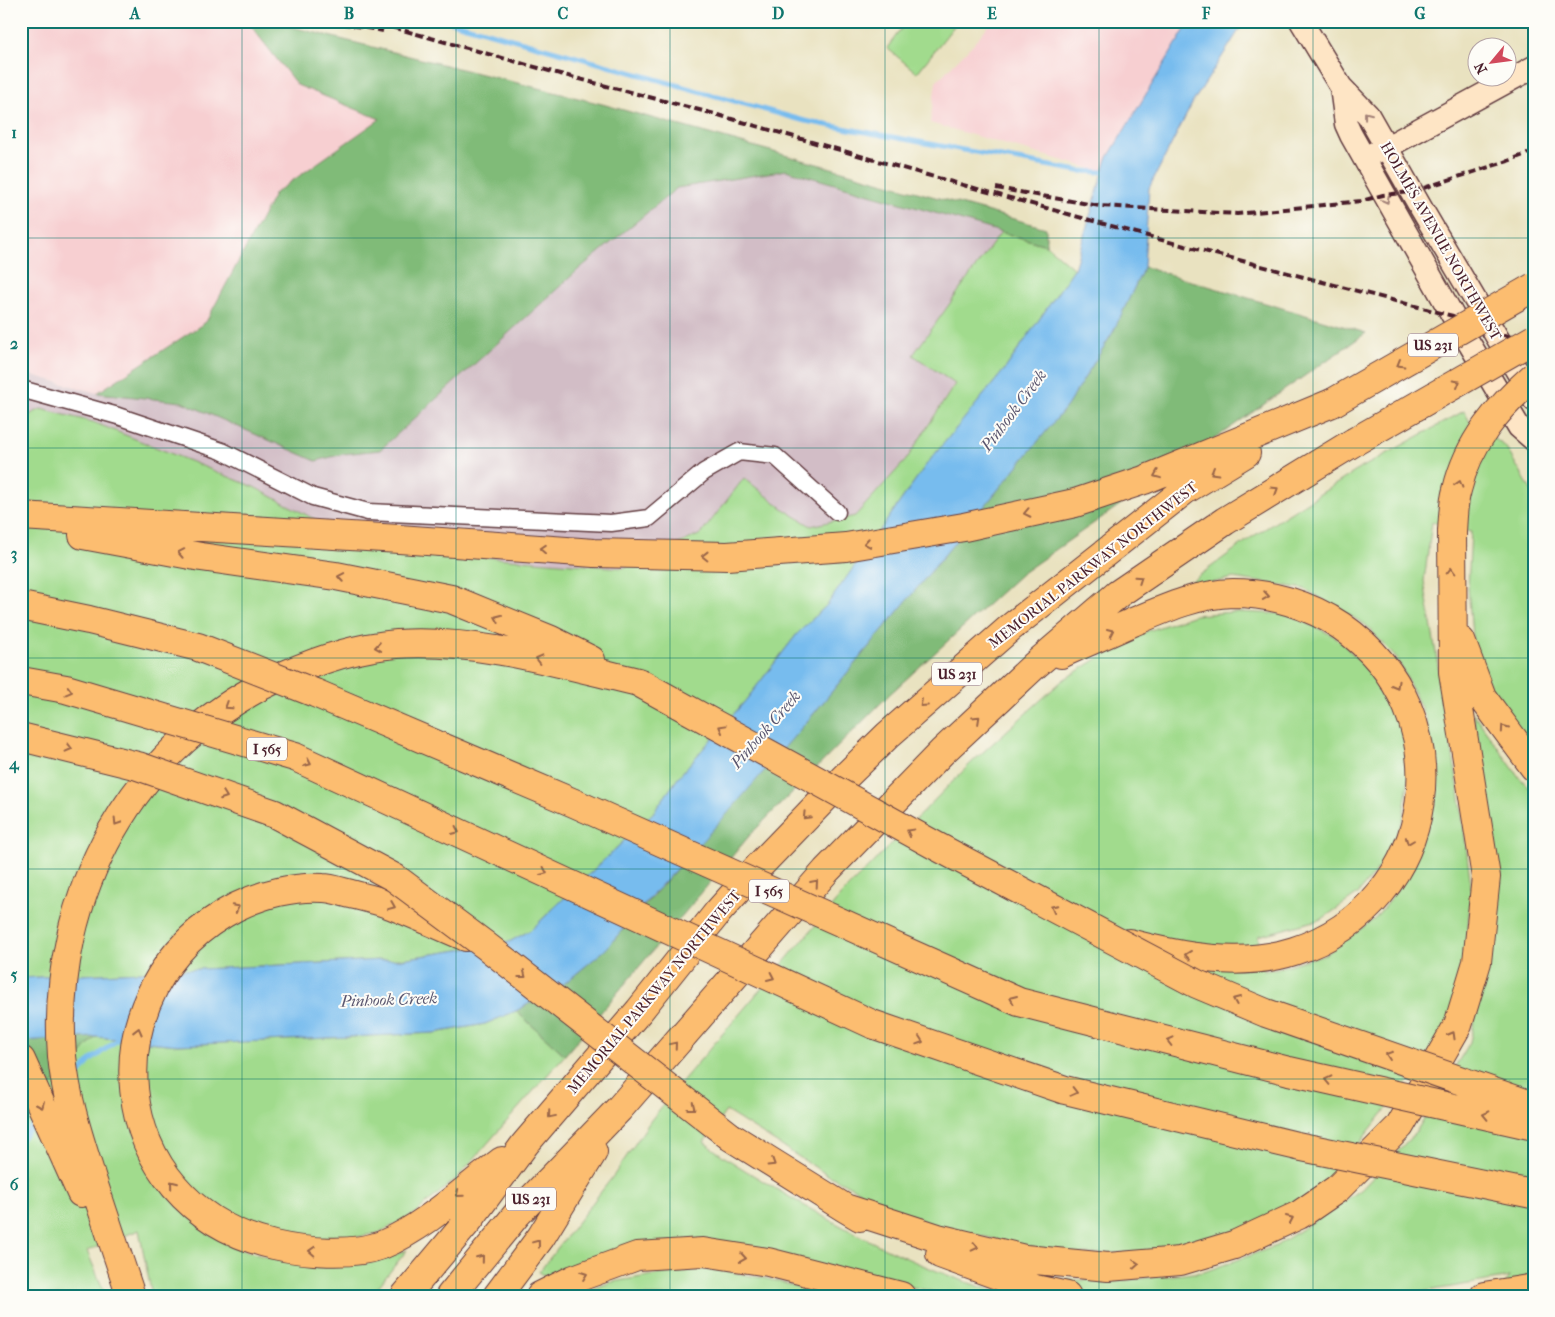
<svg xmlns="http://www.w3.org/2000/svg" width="1555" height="1317" font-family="'IM FELL French Canon',serif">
<rect width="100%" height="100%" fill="#fdfcf7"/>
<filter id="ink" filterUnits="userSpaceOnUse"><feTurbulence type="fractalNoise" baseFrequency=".02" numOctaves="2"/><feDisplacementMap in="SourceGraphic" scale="10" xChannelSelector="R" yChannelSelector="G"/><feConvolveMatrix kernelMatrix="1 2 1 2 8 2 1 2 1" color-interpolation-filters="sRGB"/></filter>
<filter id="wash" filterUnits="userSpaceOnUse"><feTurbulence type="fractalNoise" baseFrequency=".0096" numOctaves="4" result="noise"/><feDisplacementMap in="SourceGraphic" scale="20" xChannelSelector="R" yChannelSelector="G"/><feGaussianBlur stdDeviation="1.12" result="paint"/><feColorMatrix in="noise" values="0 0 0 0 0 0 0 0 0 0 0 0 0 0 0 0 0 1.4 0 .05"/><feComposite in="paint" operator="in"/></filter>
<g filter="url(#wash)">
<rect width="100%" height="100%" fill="#e9e2c0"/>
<path fill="#f7cfd1" d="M21,21H247L297,85L380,119L275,193L206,322L97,393L21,372Z
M992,21H1190L1107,159L1103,172L930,123L936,82L974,43Z"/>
<path fill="#d2bdc6" d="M786,170L1001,232L913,355L955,383L906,460L855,516L811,526L785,511L744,479L701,534L623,568L369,548L254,487L93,422L41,409L21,419V372L97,393L182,402L316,461L343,454L380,450L578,270L677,188Z"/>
<path fill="#a1db8d" stroke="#767d5c" d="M907,21H958L917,73L887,48Z
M1001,232L1046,245L1074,269L1005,369L926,465L827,605L797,634L746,700L681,774L653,813L531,930L509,942L402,959L21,978V419L41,409L93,422L254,487L369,548L623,568L701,534L744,478L785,510L811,526L855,516L906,460L955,384L913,355Z
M1464,411L1470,422L1505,446L1534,495V751L1497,701L1473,648L1468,587L1471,532L1432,522L1424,581L1460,798L1471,887L1464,981L1439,1042L1328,1183L1289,1209L1230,1236L1175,1251L1066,1255L933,1225L869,1196L826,1174L726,1111L704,1142C727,1160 753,1175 778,1190C849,1233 930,1274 1011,1296H952L885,1281L634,1247L579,1261L549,1278L539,1272L614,1175L651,1120L684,1079L843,893L971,763L1063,680L1136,635L1195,615L1234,612L1288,614L1336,637L1381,683L1403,726L1410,768L1403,818L1390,853L1358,894L1322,919L1258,936L1264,971L1278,968L1326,954L1376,918L1398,888L1418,845L1435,782L1426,718L1398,660L1366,625L1305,589L1234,578L1181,589L1249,539L1361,468Z
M1473,713L1519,777L1534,793V1296H1496L1510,1277L1398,1296H1102L1042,1279L1116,1281L1204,1272L1276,1246L1361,1190L1416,1132L1470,1042L1497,912L1486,805Z
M516,1011L565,1055L458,1177L413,1215L378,1233L337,1241L305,1239L247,1224L217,1204L198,1226C244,1260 311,1270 367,1263C381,1262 395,1254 407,1250L371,1296H152L139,1230L87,1251L106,1296H21V1119L96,1037L178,1045L434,1033L485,1024Z
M712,1268L777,1281L825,1296H572L612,1282L654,1275Z"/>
<path fill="#80bb78" stroke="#656d52" d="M247,21H268L602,104L1046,228V245L786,170L677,188L578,270L380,450L343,454L316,461L182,402L97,393L206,322L275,193L380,119L297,85Z
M1144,267L1366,333L1021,574L891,693L750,835L565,1055L516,1011L565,983L605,950L810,718L1067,406L1113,332Z
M96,1037L21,1119V1041Z"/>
<path fill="#77bcee" stroke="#606e8c" d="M1190,21H1245L1193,102L1149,188L1144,267L1113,332L1067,406L810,718L727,814L654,893L605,950L565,983L516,1011L485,1024L434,1033L178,1045L96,1037L21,1041V978L402,959L509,942L531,930L653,813L681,774L746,700L797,634L827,605L926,465L1005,369L1074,269L1107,159Z"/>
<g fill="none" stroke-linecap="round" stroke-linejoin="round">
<path stroke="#77bcee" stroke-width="5" d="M448,21L805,121L1078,171L1103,172
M75,1079L90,1061L117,1040
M21,1139L39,1118"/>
</g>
</g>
<g filter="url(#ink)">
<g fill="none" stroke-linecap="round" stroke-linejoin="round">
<defs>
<path id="street" d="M21,389L118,416L222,451L313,497L368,512L611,523L649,518L704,472L739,452L775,456L837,512"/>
<path id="secondary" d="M1301,21L1341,87L1368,115L1421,208L1534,400
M1341,87L1346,124L1351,135L1453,316L1519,427L1534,440
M1374,153L1387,147L1534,67"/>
<path id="highway" d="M21,516L399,539L594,553L727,556L846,547L964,527L1075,503L1144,480L1332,403
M83,535L201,557L336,576L451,599L551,640L591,660
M1461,641L1482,697L1534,767
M1061,654C1085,643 1109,633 1133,622C1166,608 1197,594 1233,593C1271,593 1310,605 1341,626C1467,713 1440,904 1294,951C1242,968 1181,957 1129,943
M466,937C440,926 414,914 388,904C376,900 363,897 351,894C342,892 332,888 323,888C294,886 262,894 236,907C85,985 103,1206 274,1245C304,1252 352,1256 382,1245C425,1227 465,1189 502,1161
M21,1060L81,1193
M731,1137L845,1208L860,1217
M845,1208L938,1238L1025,1259L1108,1267L1180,1261L1234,1245L1299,1215L1337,1189L1400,1126L1458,1025L1477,962L1486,877L1453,672L1452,532
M940,1254L1035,1289L1067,1296
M131,1296C118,1258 106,1220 93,1182C80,1140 66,1100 62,1056C50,895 134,742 282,676C318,660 358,647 397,644C480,639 558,663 638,682
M405,1296L469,1220L525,1144L639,1011L718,912L760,865L845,777L888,735L1010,628L1185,490L1246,453
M450,1296L518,1213L619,1109L826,871L942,752L1034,666L1118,594L1225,521L1354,442
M497,1296L541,1237L593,1152
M540,1296L574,1279L637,1256L703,1252L768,1262L901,1296
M1484,1296L1534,1288"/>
</defs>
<use href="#street" stroke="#623c41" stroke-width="19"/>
<use href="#secondary" stroke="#623c41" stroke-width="25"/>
<use href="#highway" stroke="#623c41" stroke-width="30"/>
<use href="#street" stroke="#fff" stroke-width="16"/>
<use href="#secondary" stroke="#fee5c5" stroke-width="22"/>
<use href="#highway" stroke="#fcbd6f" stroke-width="28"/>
<path stroke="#4a1f2b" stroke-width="4" stroke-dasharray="8 4" stroke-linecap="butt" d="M330,21L383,31
M370,21L560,74L711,113L927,175L1162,240L1453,316L1494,332L1534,344
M996,188L1100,206L1237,214L1361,201L1383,195L1411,192L1508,161L1534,151"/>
<defs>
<path id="highway-bridge" d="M1332,403L1534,287
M1354,442L1534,339
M1452,532C1453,518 1453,503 1457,490C1468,442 1498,408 1534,376
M21,606L89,620L198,647L315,693L574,803L1019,1002L1289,1071L1534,1126
M21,681L66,689L295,757L872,1024L1065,1090L1297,1146L1532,1194
M638,682L938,847L1197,984L1266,1013L1534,1106
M21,737L138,766L275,814L395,878L485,945L731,1137"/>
</defs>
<use href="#highway-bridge" stroke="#623c41" stroke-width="30" stroke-linecap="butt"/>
<use href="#highway-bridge" stroke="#fcbd6f" stroke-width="28"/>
</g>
<defs><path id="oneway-chevron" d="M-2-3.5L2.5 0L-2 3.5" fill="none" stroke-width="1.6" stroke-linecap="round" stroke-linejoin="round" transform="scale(1.25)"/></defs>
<g stroke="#a48278">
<use href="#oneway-chevron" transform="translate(1367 115) rotate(-128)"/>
<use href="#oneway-chevron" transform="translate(1386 200) rotate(61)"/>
</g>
<g stroke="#9a664a">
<use href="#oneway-chevron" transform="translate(1400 364) rotate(150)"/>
<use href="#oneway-chevron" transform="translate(1457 383) rotate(-30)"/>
<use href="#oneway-chevron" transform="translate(1214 472) rotate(150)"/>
<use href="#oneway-chevron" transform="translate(1157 475) rotate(158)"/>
<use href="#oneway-chevron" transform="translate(1459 484) rotate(-73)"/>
<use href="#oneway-chevron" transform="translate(1275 490) rotate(-32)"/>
<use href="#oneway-chevron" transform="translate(1027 513) rotate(168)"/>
<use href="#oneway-chevron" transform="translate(867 543) rotate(170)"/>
<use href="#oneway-chevron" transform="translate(543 549) rotate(-176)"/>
<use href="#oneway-chevron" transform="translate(181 553) rotate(-169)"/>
<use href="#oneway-chevron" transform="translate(705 556) rotate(-179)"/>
<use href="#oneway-chevron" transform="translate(1451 571) rotate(-90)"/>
<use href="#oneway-chevron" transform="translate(341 577) rotate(-170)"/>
<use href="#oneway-chevron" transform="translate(1139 579) rotate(-34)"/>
<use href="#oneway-chevron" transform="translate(1266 596) rotate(9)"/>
<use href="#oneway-chevron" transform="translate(498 618) rotate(-157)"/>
<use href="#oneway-chevron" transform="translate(1111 632) rotate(-24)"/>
<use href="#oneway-chevron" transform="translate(378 647) rotate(171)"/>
<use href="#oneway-chevron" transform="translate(539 659) rotate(-166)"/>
<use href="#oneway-chevron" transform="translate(1396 685) rotate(60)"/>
<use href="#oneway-chevron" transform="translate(69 691) rotate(15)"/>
<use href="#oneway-chevron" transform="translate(923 704) rotate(138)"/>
<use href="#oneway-chevron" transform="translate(228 706) rotate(147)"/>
<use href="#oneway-chevron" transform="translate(977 719) rotate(-43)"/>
<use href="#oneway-chevron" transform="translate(722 728) rotate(-151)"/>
<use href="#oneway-chevron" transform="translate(1504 728) rotate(-125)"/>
<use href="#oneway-chevron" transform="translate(69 748) rotate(14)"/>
<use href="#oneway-chevron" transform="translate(308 763) rotate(25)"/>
<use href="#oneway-chevron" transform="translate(224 796) rotate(20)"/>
<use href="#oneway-chevron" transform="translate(806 816) rotate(134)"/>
<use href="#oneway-chevron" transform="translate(117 822) rotate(122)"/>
<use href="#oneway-chevron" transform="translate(456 831) rotate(25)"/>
<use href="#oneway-chevron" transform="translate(910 832) rotate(-151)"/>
<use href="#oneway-chevron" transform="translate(1409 841) rotate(111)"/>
<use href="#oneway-chevron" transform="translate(544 872) rotate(25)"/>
<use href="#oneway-chevron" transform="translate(815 883) rotate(-49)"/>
<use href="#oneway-chevron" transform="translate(392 906) rotate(22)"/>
<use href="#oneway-chevron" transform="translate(236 908) rotate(-27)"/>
<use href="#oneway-chevron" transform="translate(1054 908) rotate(-152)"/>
<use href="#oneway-chevron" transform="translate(1188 955) rotate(-173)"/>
<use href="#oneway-chevron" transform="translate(523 975) rotate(38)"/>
<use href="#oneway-chevron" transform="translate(771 977) rotate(25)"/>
<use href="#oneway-chevron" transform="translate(1013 999) rotate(-157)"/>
<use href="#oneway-chevron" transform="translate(1236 1000) rotate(-157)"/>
<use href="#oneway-chevron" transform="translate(138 1031) rotate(-76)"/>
<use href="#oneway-chevron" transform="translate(1452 1035) rotate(-60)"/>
<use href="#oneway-chevron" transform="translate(920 1041) rotate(19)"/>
<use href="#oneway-chevron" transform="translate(1170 1041) rotate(-166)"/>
<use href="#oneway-chevron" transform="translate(674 1045) rotate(-50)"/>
<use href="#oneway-chevron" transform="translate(1389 1055) rotate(-161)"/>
<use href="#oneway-chevron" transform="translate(1328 1080) rotate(-167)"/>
<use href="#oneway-chevron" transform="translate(1074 1092) rotate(14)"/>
<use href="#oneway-chevron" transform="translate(41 1105) rotate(66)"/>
<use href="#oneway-chevron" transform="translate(692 1107) rotate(38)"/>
<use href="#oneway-chevron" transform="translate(551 1115) rotate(130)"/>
<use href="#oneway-chevron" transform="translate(1486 1115) rotate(-167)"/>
<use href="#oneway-chevron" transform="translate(772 1163) rotate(32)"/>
<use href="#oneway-chevron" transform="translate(173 1184) rotate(-129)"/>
<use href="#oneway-chevron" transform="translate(459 1194) rotate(141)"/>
<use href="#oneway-chevron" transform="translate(1290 1219) rotate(-25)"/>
<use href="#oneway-chevron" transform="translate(537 1243) rotate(-53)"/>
<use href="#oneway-chevron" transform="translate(975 1247) rotate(13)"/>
<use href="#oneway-chevron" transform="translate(312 1251) rotate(-177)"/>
<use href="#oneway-chevron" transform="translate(481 1258) rotate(-51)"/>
<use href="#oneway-chevron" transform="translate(743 1258) rotate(9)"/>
<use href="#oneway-chevron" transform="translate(1136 1264) rotate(-4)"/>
<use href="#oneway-chevron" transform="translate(584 1275) rotate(-20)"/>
</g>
</g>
<path fill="none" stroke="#0f766e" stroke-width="1" stroke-opacity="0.55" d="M242,21V1296M456,21V1296M670,21V1296M885,21V1296M1099,21V1296M1313,21V1296M21,238H1534M21,448H1534M21,658H1534M21,869H1534M21,1079H1534"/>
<g text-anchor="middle" stroke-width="4" stroke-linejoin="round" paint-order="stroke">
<g fill="#fdfcf7" stroke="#806168" stroke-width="1">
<rect x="1408" y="333.5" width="50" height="23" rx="4"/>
<rect x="932" y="662.5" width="50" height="23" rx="4"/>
<rect x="247" y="737.5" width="40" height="23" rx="4"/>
<rect x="749" y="879.5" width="40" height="23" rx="4"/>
<rect x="506" y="1187.5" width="50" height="23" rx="4"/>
</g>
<g font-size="14" font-weight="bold" fill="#4a1f2b">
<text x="1433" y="350">US 231</text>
<text x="957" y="679">US 231</text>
<text x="267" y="754">I 565</text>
<text x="769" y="896">I 565</text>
<text x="531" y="1204">US 231</text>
</g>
<g font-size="15" fill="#4a1f2b" stroke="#fdfcf7">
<text transform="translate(1441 241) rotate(60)" y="5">HOLMES AVENUE NORTHWEST</text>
<text transform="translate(1093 565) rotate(-38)" y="5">MEMORIAL PARKWAY NORTHWEST</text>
<text transform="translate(654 992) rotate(-50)" y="5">MEMORIAL PARKWAY NORTHWEST</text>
</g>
<g font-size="16" font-style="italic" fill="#5a566f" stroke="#fdfcf7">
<text transform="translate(1013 410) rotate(-53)" y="6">Pinhook Creek</text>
<text transform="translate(765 729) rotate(-49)" y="6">Pinhook Creek</text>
<text transform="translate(389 999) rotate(-2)" y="6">Pinhook Creek</text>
</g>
</g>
<rect width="1555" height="1317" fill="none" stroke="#fdfcf7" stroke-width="55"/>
<g transform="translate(1492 62) rotate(241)"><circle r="24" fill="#fdfcf7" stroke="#b5a4a5"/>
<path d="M0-4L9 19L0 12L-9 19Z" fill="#d1495b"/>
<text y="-8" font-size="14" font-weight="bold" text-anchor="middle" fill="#4a1f2b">N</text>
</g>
<rect x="28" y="28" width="1500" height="1262" fill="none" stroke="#0f766e" stroke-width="2"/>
<g font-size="16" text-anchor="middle" font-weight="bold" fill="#0f766e">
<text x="135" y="19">A</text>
<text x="349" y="19">B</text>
<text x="563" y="19">C</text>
<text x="778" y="19">D</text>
<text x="992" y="19">E</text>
<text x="1206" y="19">F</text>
<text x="1420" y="19">G</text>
<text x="14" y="138">1</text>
<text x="14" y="349">2</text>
<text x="14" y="559">3</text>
<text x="14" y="769">4</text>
<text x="14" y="980">5</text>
<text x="14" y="1190">6</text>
</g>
</svg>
